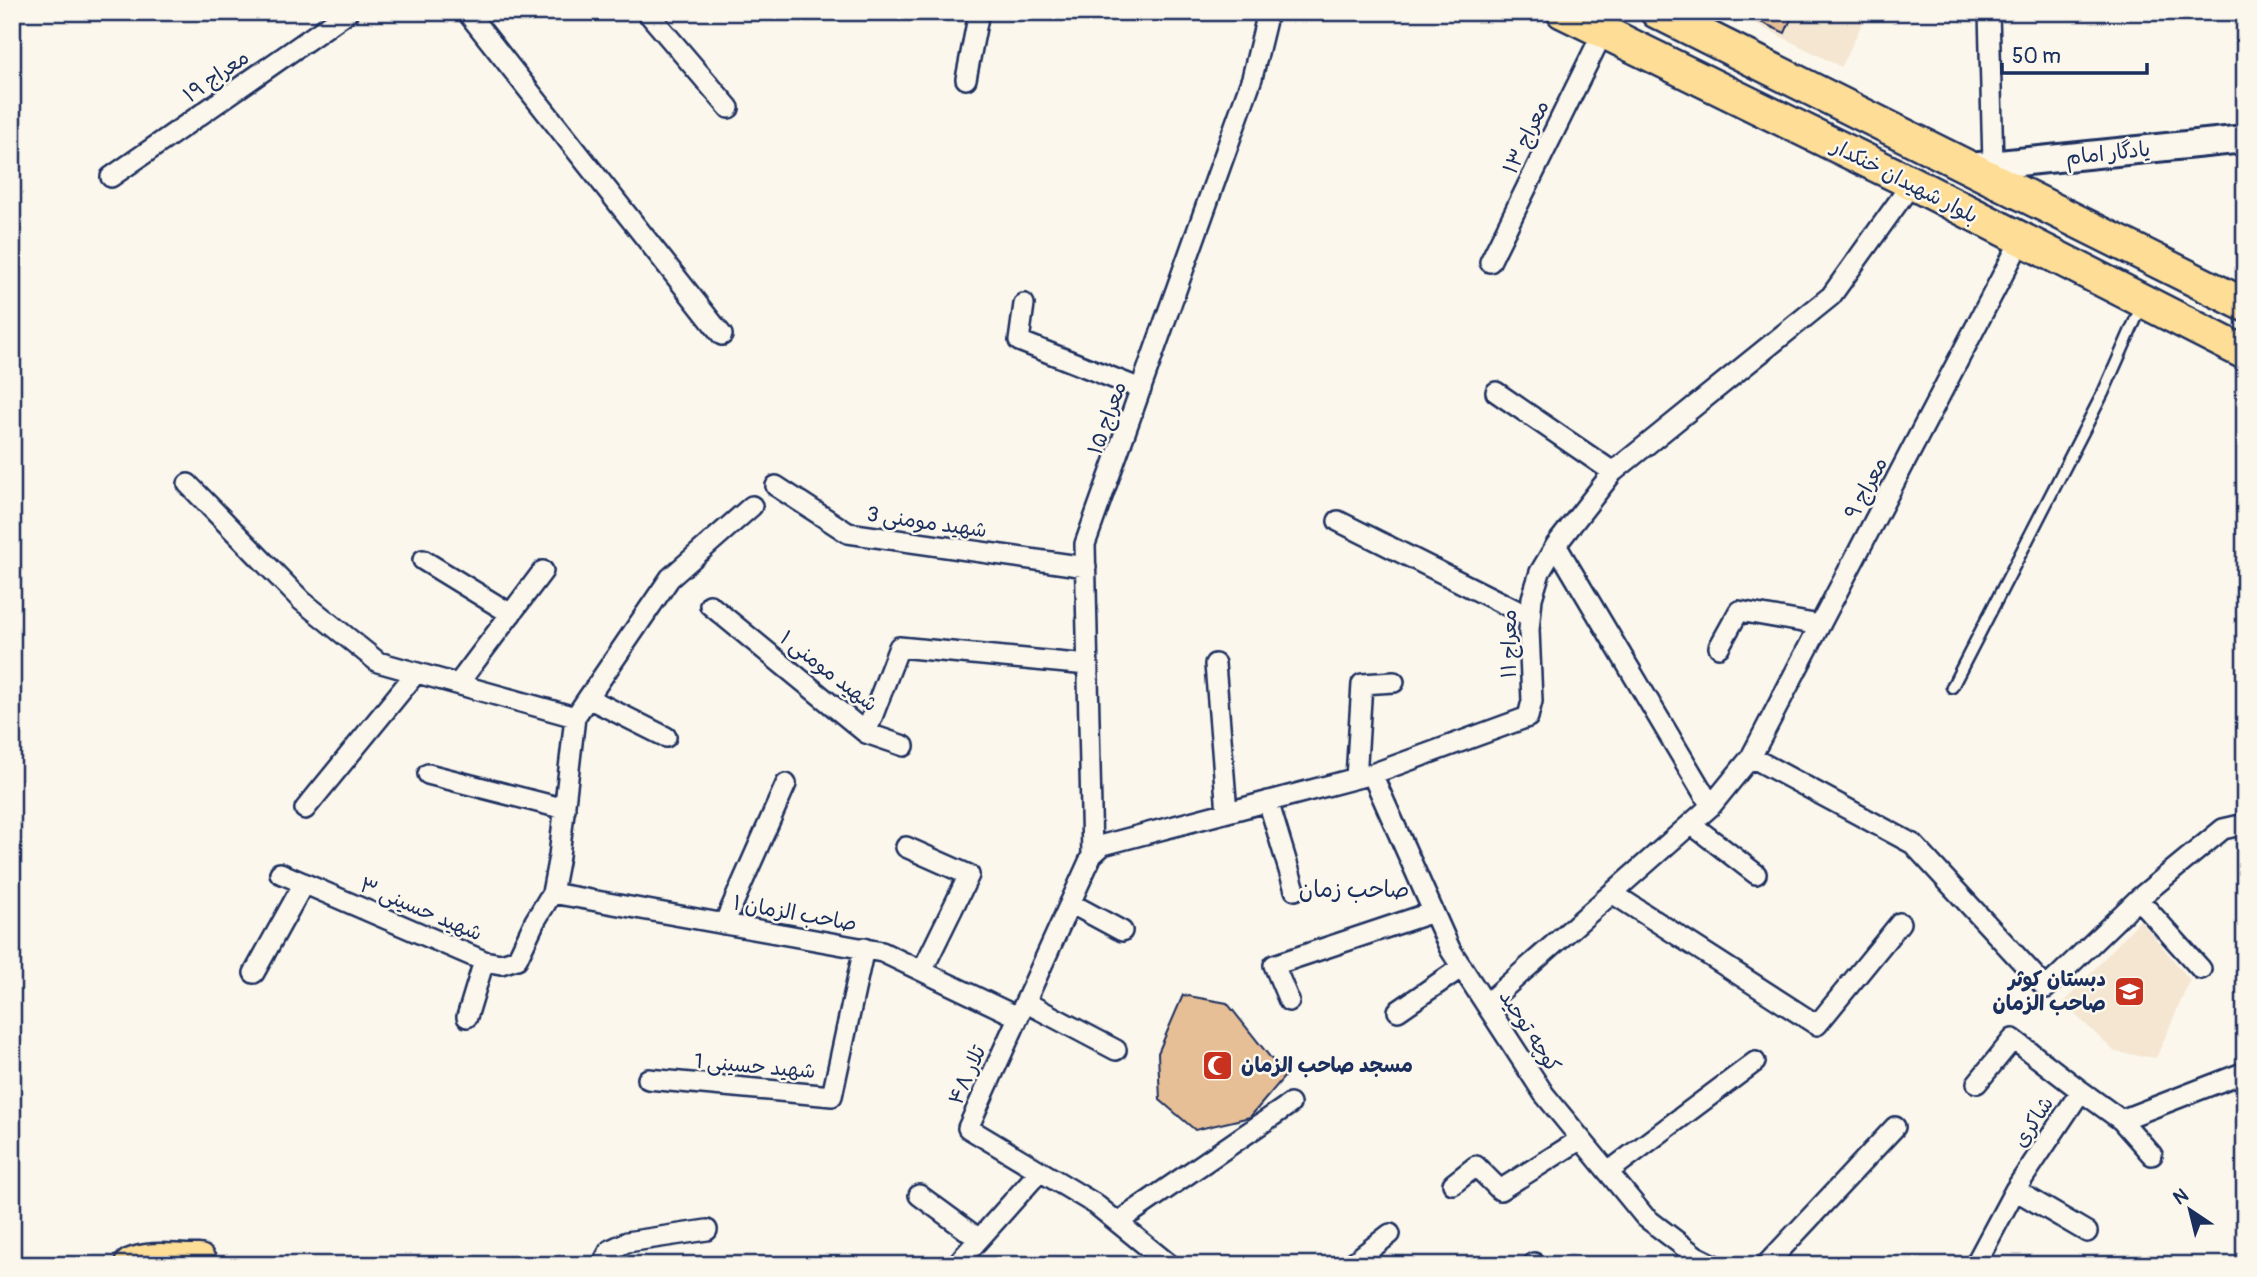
<svg xmlns="http://www.w3.org/2000/svg" width="2257" height="1277" font-family="Pangolin,'Playpen Sans Arabic',sans-serif">
<rect width="100%" height="100%" fill="#fbf7ec"/>
<filter id="ink" filterUnits="userSpaceOnUse"><feTurbulence type="fractalNoise" baseFrequency=".0143" numOctaves="2"/><feDisplacementMap in="SourceGraphic" scale="14" xChannelSelector="R" yChannelSelector="G"/><feConvolveMatrix kernelMatrix="1 2 1 2 8 2 1 2 1" color-interpolation-filters="sRGB"/></filter>
<g filter="url(#ink)">
<path fill="#f5e6d2" d="M1733,12H1868L1841,67Z
M2140,920L2190,980L2156,1058L2115,1052L2063,1003Z"/>
<path fill="#e6bf96" stroke="#1b2f5e" stroke-width="2" d="M1738,12H1794L1785,33Z
M1183,995L1227,1003L1285,1076L1250,1117L1195,1130L1160,1100L1158,1053Z"/>
<g fill="none" stroke-linecap="round" stroke-linejoin="round">
<defs>
<path id="service" d="M1952,687L2103,393L2142,305"/>
<path id="minor" d="M467,12L722,335
M647,12L729,108
M1989,12L1993,164
M966,79L979,12
M111,177L348,12
M1490,262L1603,32
M1024,304L1019,341L1141,389
M1496,392L1613,472
M188,484L302,601L378,662L575,717
M776,486L848,533L1086,567
M1338,521L1530,617
M1556,545L1711,806
M423,560L511,614
M710,605L866,733L899,647L1088,665
M1719,647L1739,611L1820,625
M1215,664L1227,812
M458,684L543,571
M588,698L666,737
M866,733L904,746
M1751,757L2021,240
M428,774L565,809
M1372,774L1450,949L1544,1094L1645,1217L1696,1256L1714,1265
M1356,778L1362,684L1394,682
M1268,801L1295,890
M305,809L416,673
M1691,824L1756,874
M906,847L969,875L922,971
M1092,855L1085,544L1252,78L1268,12
M280,873L484,961L501,964L517,959L535,921L552,893L559,856L575,717L670,578L752,506
M552,893L882,952L1018,1017
M1612,893L1817,1025L1900,923
M2138,899L2201,969
M1070,903L1122,931
M724,924L786,784
M254,973L304,883
M1289,1001L1274,965L1433,912
M1025,1002L1116,1050
M1486,1004L1711,806L1751,757L1913,844L2046,988L2138,899L2223,829L2245,824
M1398,1011L1462,967
M467,1017L484,961
M648,1079L832,1096L864,948
M1977,1083L2013,1039L2081,1091
M2121,1120L2152,1155
M1608,1172L1755,1062
M1453,1184L1476,1166L1500,1190L1581,1139
M2015,1190L2087,1232
M919,1195L979,1239
M1118,1222L1290,1104
M1534,1263L1536,1265
M602,1265L610,1250L627,1242L707,1230
M956,1265L1040,1171
M1170,1265L1095,1204L968,1128L1092,855L1103,845L1372,774L1528,717L1532,701L1529,630L1532,598L1540,572L1556,545L1613,472L1831,296L1912,183
M1350,1265L1390,1234
M1766,1265L1895,1127
M1975,1265L2015,1190L2081,1091L2121,1120L2245,1072"/>
<path id="secondary" d="M1970,167L2245,139"/>
<path id="trunk" d="M1563,12L1912,183L2245,353
M1657,12L2245,305
M131,1265C153,1256 176,1262 199,1261L201,1265"/>
</defs>
<use href="#service" stroke="#1b2f5e" stroke-width="15"/>
<use href="#minor" stroke="#1b2f5e" stroke-width="24"/>
<use href="#secondary" stroke="#1b2f5e" stroke-width="32"/>
<use href="#trunk" stroke="#1b2f5e" stroke-width="37"/>
<use href="#service" stroke="#fbf7ec" stroke-width="10"/>
<use href="#minor" stroke="#fbf7ec" stroke-width="19"/>
<use href="#secondary" stroke="#fbf7ec" stroke-width="26"/>
<use href="#trunk" stroke="#fedd96" stroke-width="32"/>
</g>
</g>
<defs>
<symbol id="school-square" viewBox="-11 -11 22 22"><rect x="-9" y="-9" width="18" height="18" rx="4" fill="#c8321e" stroke="#fbf7ec"/><path d="M0-5L7-2L0 1L-7-2ZM-4 1L0 2.5L4 1V4Q0 6-4 4Z" fill="#fff"/></symbol>
<symbol id="mosque-square" viewBox="-11 -11 22 22"><rect x="-9" y="-9" width="18" height="18" rx="4" fill="#c8321e" stroke="#fbf7ec"/><path d="M3.5-4.9A6 6 0 1 0 3.5 4.9A5 5 0 1 1 3.5-4.9Z" fill="#fff"/></symbol>
</defs>
<g fill-rule="evenodd">
<use href="#school-square" x="2112" y="974" width="35" height="35"/>
<use href="#mosque-square" x="1200" y="1048" width="35" height="35"/>
</g>
<g text-anchor="middle" stroke-width="5" stroke-linejoin="round" paint-order="stroke">
<g font-size="21" fill="#1b2f5e" stroke="#fbf7ec">
<text transform="translate(216 76) rotate(-35)" y="7">معراج ۱۹</text>
<text transform="translate(1526 137) rotate(-64)" y="7">معراج ۱۳</text>
<text transform="translate(2108 153) rotate(-6)" y="7">یادگار امام</text>
<text transform="translate(1905 181) rotate(27)" y="7">بلوار شهیدان خنکدار</text>
<text transform="translate(1107 418) rotate(-70)" y="7">معراج ۱۵</text>
<text transform="translate(1866 488) rotate(-62)" y="7">معراج ۹</text>
<text transform="translate(927 522) rotate(8)" y="7">شهید مومنی 3</text>
<text transform="translate(1509 644) rotate(-90)" y="7">معراج ۱۱</text>
<text transform="translate(829 671) rotate(38)" y="7">شهید مومنی ۱</text>
<text transform="translate(421 909) rotate(23)" y="7">شهید حسینی ۳</text>
<text transform="translate(795 913) rotate(10)" y="7">صاحب الزمان ۱</text>
<text transform="translate(1530 1031) rotate(57)" y="7">کوچه توحید</text>
<text transform="translate(755 1066) rotate(5)" y="7">شهید حسینی 1</text>
<text transform="translate(967 1075) rotate(-66)" y="7">تلار ۴۸</text>
<text transform="translate(2033 1122) rotate(-57)" y="7">شاکری</text>
</g>
<g font-size="21" font-weight="bold" fill="#1b2f5e" stroke="#fbf7ec" text-anchor="end">
<text x="2106" y="986">دبستان کوثر<tspan x="2106" dy="24">صاحب الزمان</tspan></text>
<text x="1241" y="1072" text-anchor="start">مسجد صاحب الزمان</text>
</g>
<g font-size="23" fill="#1b2f5e" stroke="#fbf7ec">
<text x="1354" y="897">صاحب زمان</text>
</g>
</g>
<rect width="2257" height="1277" fill="none" stroke="#fbf7ec" stroke-width="42"/>
<rect x="21" y="21" width="2215" height="1235" fill="none" stroke="#1b2f5e" stroke-width="2.5" filter="url(#ink)"/>
<g transform="translate(2190 1210) rotate(325)" stroke="#fbf7ec" stroke-width="5" paint-order="stroke">
<path d="M0-5L12 26L0 18L-12 26Z" fill="#1b2f5e"/>
<text y="-10" font-size="19" font-weight="bold" text-anchor="middle" fill="#1b2f5e">N</text>
</g>
<path d="M2002 63v10h145v-10" fill="none" stroke="#1b2f5e" stroke-width="3.5"/>
<text x="2012" y="63" font-size="21" fill="#1b2f5e" stroke="#fbf7ec" stroke-width="5" paint-order="stroke">50 m</text>
</svg>
